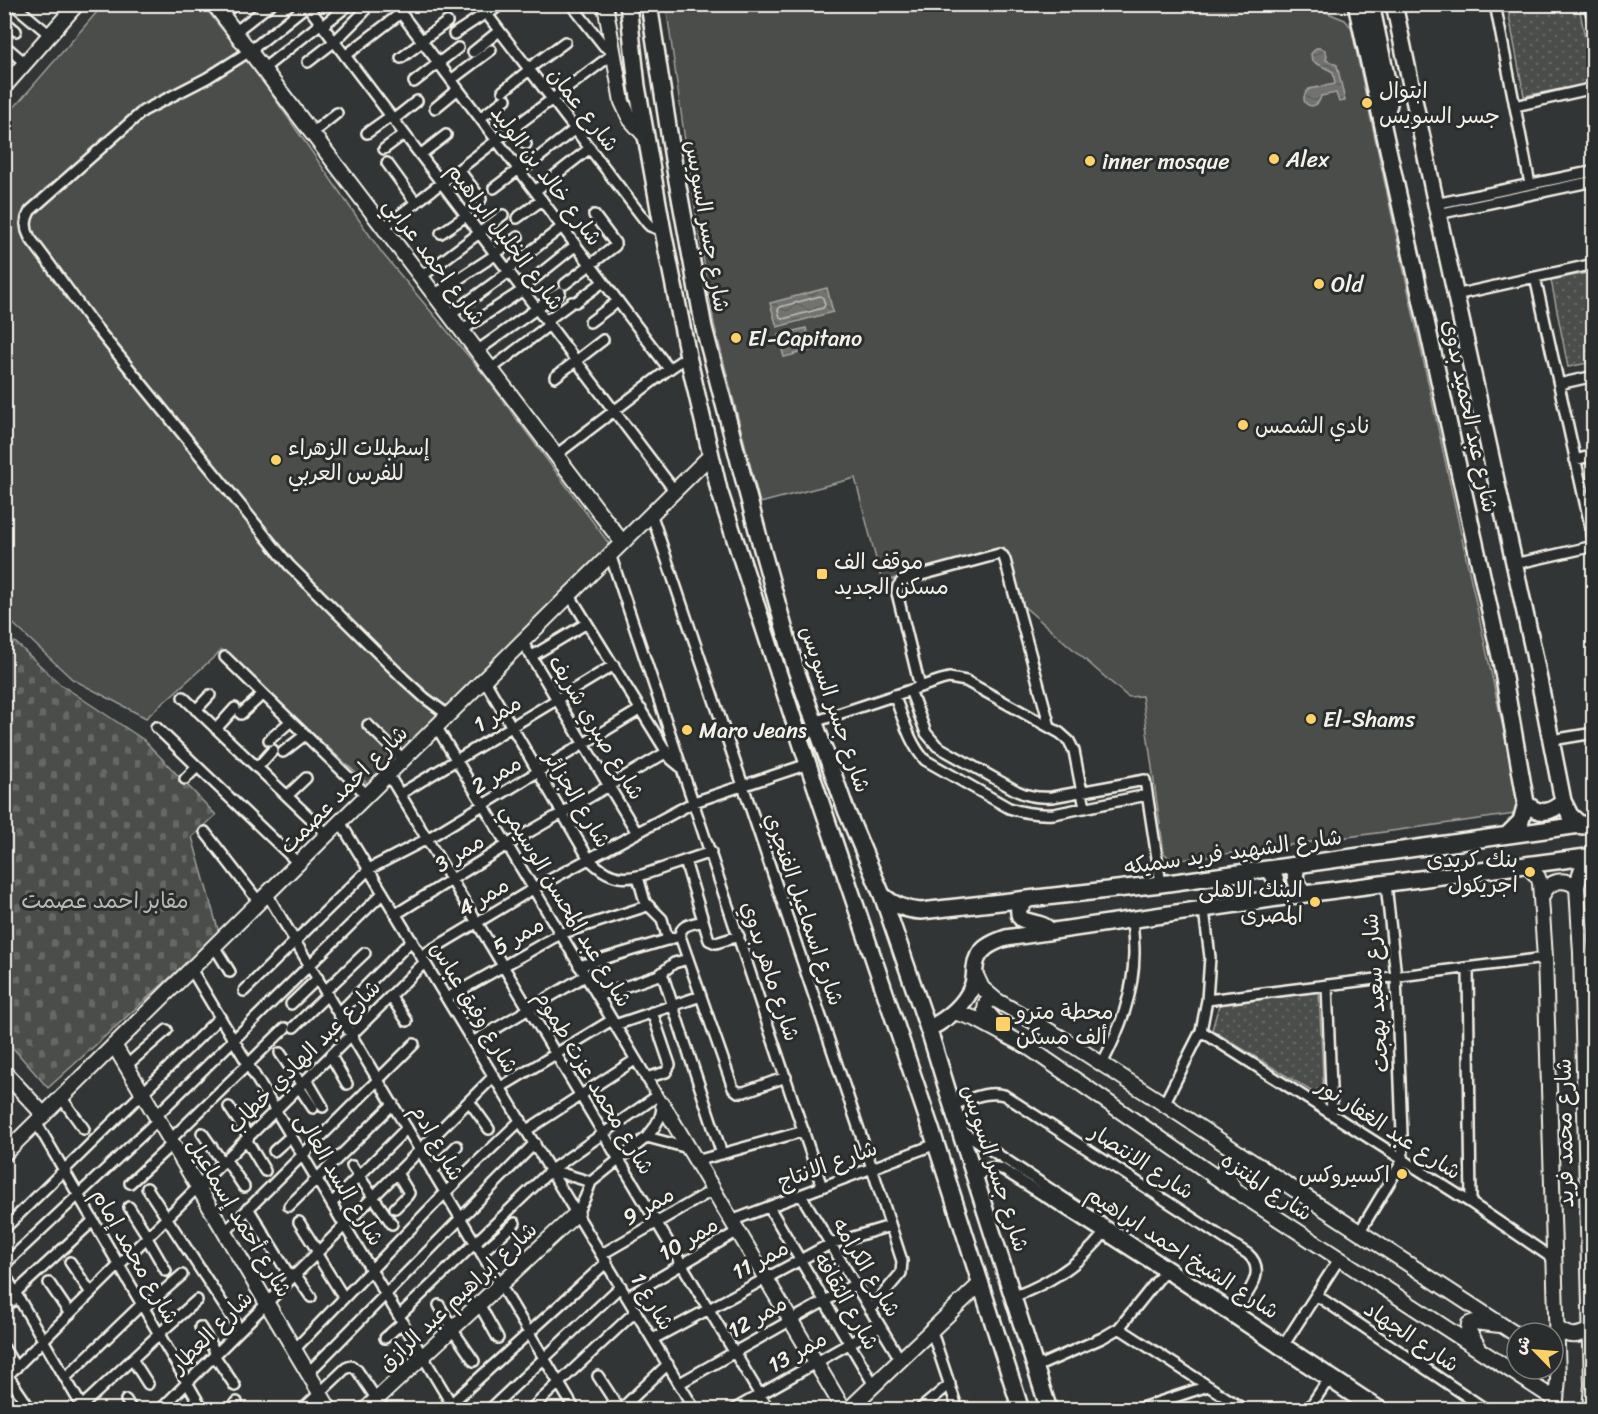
<svg xmlns="http://www.w3.org/2000/svg" width="1598" height="1414" font-family="Sriracha,'Playpen Sans Arabic',sans-serif">
<defs>
<pattern id="grass-dots" width="8" height="8" patternUnits="userSpaceOnUse" patternTransform="scale(1.5)"><rect width="8" height="8" fill="#4b4d4c"/><path d="M2 2h.1M6 6h.1" fill="none" stroke="#666766" stroke-width="1.8" stroke-linecap="round"/></pattern>
<pattern id="cemetery-stones" width="16" height="16" patternUnits="userSpaceOnUse" patternTransform="scale(1.5)"><rect width="16" height="16" fill="#4b4d4c"/><path d="M2 7V4a2 2 0 0 1 4 0v3zM10 15v-3a2 2 0 0 1 4 0v3z" fill="#666766"/></pattern>
<pattern id="water-waves" width="16" height="10" patternUnits="userSpaceOnUse" patternTransform="scale(1.5)"><rect width="16" height="10" fill="#727370"/><path d="M0 5q4-4 8 0t8 0" fill="none" stroke="#5e5e5b"/></pattern>
</defs>
<rect width="100%" height="100%" fill="#323535"/>
<filter id="ink" filterUnits="userSpaceOnUse"><feTurbulence type="fractalNoise" baseFrequency=".0167" numOctaves="2"/><feDisplacementMap in="SourceGraphic" scale="12" xChannelSelector="R" yChannelSelector="G"/><feConvolveMatrix kernelMatrix="1 2 1 2 8 2 1 2 1" color-interpolation-filters="sRGB"/></filter>
<g filter="url(#ink)">
<path fill="url(#grass-dots)" stroke="#a09f9a" stroke-width="1.5" d="M1507,5H1579L1593,83L1524,96Z
M1593,272V362L1568,367L1551,280Z
M1319,992L1324,1099L1212,1030L1219,1005Z"/>
<path fill="url(#cemetery-stones)" stroke="#a09f9a" stroke-width="1.5" d="M15,642L60,684L144,740L216,815L192,837L219,933L48,1088L5,1039L4,649Z"/>
<path fill="#4b4d4c" stroke="#a09f9a" stroke-width="1.5" d="M1306,4L1345,20L1351,27L1520,806L1515,814L1173,861L1164,853L1142,696L1128,697L1020,603L1004,547L882,582L855,478L760,503L714,324L689,169L666,5Z
M103,5H203L266,86L382,253L485,376L610,545L369,785L222,650L146,718L72,679L5,616V118Z"/>
<path fill="url(#water-waves)" stroke="#a6a5a0" stroke-width="1.5" d="M1316,48H1320L1325,50L1327,55L1326,60L1337,65L1345,101L1339,102L1336,93L1321,96C1317,115 1294,103 1309,89L1335,84L1333,72L1312,61L1311,54Z
M827,288L833,312L777,327L770,303Z
M806,328L811,350L784,357L778,335Z"/>
<g fill="none" stroke-linecap="round" stroke-linejoin="round">
<path stroke="#c0bfb8" stroke-width="1.5" d="M820,296L823,298L825,305L823,308L783,319L780,317L778,310L780,307Z"/>
<defs>
<path id="street" d="M13,4L50,35
M306,4L674,490
M394,4L669,369
M479,4L647,223L650,226L663,231
M571,4L604,46L613,51
M1495,4L1530,184
M1589,4L1594,24
M306,6L250,51L207,78L143,111L30,211L27,218L26,224L27,231L30,238L48,262L90,320L289,565L404,679L425,698L448,715
M222,15L235,4
M487,15L501,4
M4,21L16,31
M322,26L350,4
M235,32L271,4
M454,34L486,13
M421,41L447,22
M4,45L25,63
M473,52L499,31
M345,56L401,13
M401,58L422,42
M308,62L334,42L364,12
M263,69L320,24
M528,69L565,42
M451,80L491,50
M414,82L458,48
M503,91L529,70
M1515,106L1594,88
M435,108L458,89
M480,118L506,99
M393,120L417,101
M514,127L526,144
M312,133L337,113
M367,133L391,116
M384,149L404,134
M420,155L446,135
M387,163L416,203
M459,170L481,199
M520,172L575,129
M494,188L519,169
M535,191L590,148
M1435,204L1594,171
M1438,214L1594,181
M517,218L542,200
M383,228L497,140L613,54
M441,233L466,216
M495,254L518,237
M507,270L562,227
M421,277L503,215
M1535,277L1594,543
M565,284L615,246V243L594,215
M521,289L576,245
M434,295L495,255
M1455,295L1594,264
M450,315L509,272
M546,321L572,302H576L603,282
M590,322L618,301
M461,331L523,290
M477,351L560,292
M491,369L549,325
M555,377L603,340
M1559,384L1594,376
M556,455L669,369L688,356
M1575,460L1594,455
M651,513L872,1168L902,1261L901,1273L870,1310
M610,554L822,1187
M1514,564L1594,546
M569,594L671,759L682,768
M522,641L637,833
M532,656L587,623
M225,657L367,795
M484,679L589,859C616,887 634,878 666,867C681,862 696,857 711,852
M920,687L897,593L898,586L903,580L999,554L1003,556L1005,560L1050,727
M910,690L926,733L937,746L1017,791C1029,797 1039,798 1052,797L1145,780L1161,884
M894,695C903,717 909,743 925,760L1009,808C1024,813 1037,815 1054,814L1147,795
M183,697L327,834
M196,710L210,695
M241,714L263,694
M814,722L941,680L949,678L966,681L1060,733L1069,741L1074,751L1085,808
M368,725L403,759
M436,726L663,1105L660,1117L654,1128L647,1137L591,1182L585,1198L577,1213
M156,727L298,863
M216,729L235,708
M269,740L291,721
M1552,740L1594,733
M283,752L305,735
M257,768L273,750
M388,774L769,1410
M185,779L197,767
M400,794L614,665
M287,796L306,778
M340,822L695,1410
M205,832L259,902
M685,861L709,940L716,943L739,936
M638,877L645,902L662,919L668,940
M267,894L575,1410
M396,914L507,845L667,752
M703,921C693,924 680,924 680,936L733,1088L738,1092H744L786,1077
M214,946L230,972
M421,956L533,889L694,802L808,764
M579,966L680,936
M1468,968L1471,1203
M191,969L455,1410
M662,973L722,1154
M1327,985L1332,1114
M244,991L369,869L427,839L641,709
M325,991L365,953
M598,996L659,975L674,963L688,959
M391,997L407,1021
M447,998L560,934L647,906
M1207,1000L1545,958
M291,1004L318,978
M339,1013L412,940
M615,1025L701,996
M294,1027L328,994
M1201,1031L1471,1203L1555,1260
M473,1042L585,976
M280,1053L302,1085
M331,1056L347,1084
M1102,1064C1120,1029 1134,993 1134,953C1134,942 1133,931 1132,920
M126,1066L167,1030
M646,1078L666,1072L670,1065L652,1012
M307,1080L323,1107
M299,1087L313,1108
M501,1087L612,1020
M61,1097L84,1129
M469,1101L489,1129
M1164,1104L1201,1031L1207,1000L1210,957L1204,910
M952,1105C969,1100 987,1090 1004,1095L1248,1254C1268,1272 1247,1293 1236,1311
M229,1107L249,1137
M156,1116L383,893
M36,1122L203,1410
M959,1129L1386,1410
M527,1130L635,1060
M202,1133L223,1163
M647,1137L688,1148
M246,1139L265,1171
M170,1140L285,1028
M274,1151L291,1136
M226,1160L244,1187
M696,1161L804,1131
M352,1166L392,1224
M551,1170L591,1182
M432,1171L457,1146
M976,1180C982,1169 991,1165 1002,1169L1164,1272L1371,1410
M130,1183L172,1144
M147,1188L240,1330
M801,1195L900,1359
M332,1203L407,1128
M289,1206L393,1104
M129,1207L148,1237
M769,1207L874,1385
M248,1208L291,1278
M395,1208L407,1196L409,1193L397,1173
M731,1221L936,1144
M299,1222L318,1252
M4,1229L220,1017
M1360,1231L1403,1160L1396,977L1386,884
M225,1232L414,1044
M147,1238L166,1271
M316,1253L344,1298
M481,1253L515,1223
M602,1254L713,1190
M70,1262L91,1293
M4,1265L158,1120
M4,1273L84,1410
M295,1274L311,1297
M49,1283L70,1314
M16,1292L93,1221
M1316,1295L1487,1410
M627,1297L738,1231
M1013,1297C1050,1283 1084,1262 1107,1229
M479,1304L498,1338
M439,1305L453,1329
M4,1308L18,1297
M144,1308L182,1275
M399,1316L551,1170L657,1096
M200,1327L216,1353
M1119,1328L1245,1410
M452,1329L474,1361
M931,1329L958,1410
M385,1338L403,1322
M653,1339L830,1244L890,1226
M1285,1343L1339,1259
M4,1348L16,1368
M294,1350L445,1193L521,1120
M214,1355L235,1386
M132,1359L148,1384
M1036,1367L1102,1338L1119,1328L1164,1272
M308,1373L535,1143
M8,1376L31,1410
M598,1376L620,1410
M65,1378L142,1304
M4,1379L425,962
M680,1383L855,1284
M126,1400L132,1410
M82,1406L159,1334L197,1300
M160,1410L494,1076
M228,1410L237,1402
M302,1410L346,1368L351,1366L357,1370L384,1410
M444,1410L607,1262
M489,1410L621,1286
M530,1410L636,1311
M620,1410L668,1364
M733,1410L880,1326
M919,1410L950,1384
M1135,1410L1208,1386
M1308,1410L1330,1377"/>
<path id="secondary" d="M214,4L622,542
M605,4L622,102L630,119L646,137
M4,87L77,4
M1586,857L1580,874L1577,887L1581,953L1592,1385L1590,1410
M1526,865L1538,877L1540,883L1545,958L1558,1379L1556,1400L1553,1410
M1542,896C1549,880 1564,877 1577,887
M975,973L982,988L996,1000L1060,1037L1164,1104L1517,1335
M993,999L986,1003L985,1010L1001,1028
M954,1012L976,1019L1028,1047L1236,1191L1556,1400
M114,1045L330,1410
M4,1072L44,1115
M663,1105L844,1410
M4,1154L711,455
M1234,1188L1224,1171L1225,1166L1229,1163L1255,1164
M1244,1197H1265L1270,1195V1188L1260,1166
M1556,1327C1567,1337 1578,1338 1590,1329
M1479,1348L1468,1330L1469,1324L1474,1322L1500,1325
M365,1410L577,1213
M848,1410L981,1283"/>
<path id="primary" d="M628,4L637,86L663,231L688,356L719,490L808,764L936,1144L1021,1410
M649,4L673,159L704,328L762,549L796,670L846,810L882,895L932,1040L959,1128L1049,1410
M1356,4L1501,661L1526,803L1521,821L1508,834
M1371,4L1389,90V104L1383,122
M1394,4L1438,214L1534,654L1563,801L1570,815L1582,826
M1526,803C1538,815 1552,814 1563,801
M1298,865C1293,877 1295,885 1305,894
M1269,870C1277,879 1279,886 1276,898
M882,895C893,905 905,910 921,911L1161,884L1594,823
M1027,900L1019,907C1017,923 1027,920 1038,924C1044,925 1047,928 1051,931
M928,1029C946,1020 964,1006 972,987C975,980 974,975 975,968C976,950 991,943 1006,938L1305,894L1594,856"/>
</defs>
<use href="#street" stroke="#f4f1e8" stroke-width="14"/>
<use href="#secondary" stroke="#f4f1e8" stroke-width="18"/>
<use href="#primary" stroke="#f4f1e8" stroke-width="20"/>
<use href="#street" stroke="#2a2d2e" stroke-width="9"/>
<use href="#secondary" stroke="#2a2d2e" stroke-width="14"/>
<use href="#primary" stroke="#2a2d2e" stroke-width="15"/>
</g>
</g>
<g fill="#ffd166" stroke="#2a2d2e" stroke-width="2">
<circle cx="1367" cy="103" r="6"/>
<circle cx="1274" cy="159" r="6"/>
<circle cx="1090" cy="161" r="6"/>
<circle cx="1319" cy="284" r="6"/>
<circle cx="736" cy="338" r="6"/>
<circle cx="1243" cy="425" r="6"/>
<circle cx="276" cy="460" r="6"/>
<rect x="816" y="568" width="12" height="12" rx="3"/>
<circle cx="1311" cy="719" r="6"/>
<circle cx="687" cy="730" r="6"/>
<circle cx="1530" cy="872" r="6"/>
<circle cx="1315" cy="902" r="6"/>
<rect x="995" y="1016" width="16" height="16" rx="3"/>
<circle cx="1402" cy="1174" r="6"/>
</g>
<g text-anchor="middle" stroke-width="6" stroke-linejoin="round" paint-order="stroke">
<g font-size="22" fill="#f4f1e8" stroke="#2a2d2e" text-anchor="start">
<text x="1379" y="98">ابتوال<tspan x="1379" dy="25">جسر السويس</tspan></text>
<text x="1286" y="167">Alex</text>
<text x="1102" y="169">inner mosque</text>
<text x="1331" y="292">Old</text>
<text x="748" y="346">El-Capitano</text>
<text x="1255" y="433">نادي الشمس</text>
<text x="288" y="455">إسطبلات الزهراء<tspan x="288" dy="25">للفرس العربي</tspan></text>
<text x="834" y="569">موقف الف<tspan x="834" dy="25">مسكن الجديد</tspan></text>
<text x="1323" y="727">El-Shams</text>
<text x="699" y="738">Maro Jeans</text>
<text x="1518" y="867" text-anchor="end">بنك كريدى<tspan x="1518" dy="25">اجريكول</tspan></text>
<text x="1303" y="897" text-anchor="end">البنك الاهلى<tspan x="1303" dy="25">المصرى</tspan></text>
<text x="1016" y="1019">محطة مترو<tspan x="1016" dy="25">ألف مسكن</tspan></text>
<text x="1390" y="1182" text-anchor="end">اكسيروكس</text>
</g>
<g font-size="22" fill="#f4f1e8" stroke="#2a2d2e">
<text transform="translate(584 109) rotate(52)" y="8">شارع عمان</text>
<text transform="translate(547 175) rotate(53)" y="8">شارع خالد بن الوليد</text>
<text transform="translate(708 226) rotate(80)" y="8">شارع جسر السويس</text>
<text transform="translate(506 236) rotate(53)" y="8">شارع الخليل ابراهيم</text>
<text transform="translate(435 261) rotate(53)" y="8">شارع احمد عرابي</text>
<text transform="translate(1471 416) rotate(78)" y="8">شارع عبد الحميد بدوى</text>
<text transform="translate(836 709) rotate(71)" y="8">شارع جسر السويس</text>
<text transform="translate(497 713) rotate(-31)" y="8">ممر 1</text>
<text transform="translate(597 727) rotate(59)" y="8">شارع صبري شريف</text>
<text transform="translate(496 774) rotate(-31)" y="8">ممر 2</text>
<text transform="translate(343 789) rotate(-45)" y="8">شارع احمد عصمت</text>
<text transform="translate(578 799) rotate(59)" y="8">شارع الجزائر</text>
<text transform="translate(1233 851) rotate(-8)" y="8">شارع الشهيد فريد سميكه</text>
<text transform="translate(459 852) rotate(-32)" y="8">ممر 3</text>
<text transform="translate(483 896) rotate(-31)" y="8">ممر 4</text>
<text transform="translate(567 905) rotate(59)" y="8">شارع عبد المحسن الوسيمي</text>
<text transform="translate(805 909) rotate(71)" y="8">شارع اسماعيل الفنجري</text>
<text transform="translate(518 935) rotate(-30)" y="8">ممر 5</text>
<text transform="translate(771 971) rotate(72)" y="8">شارع ماهر بدوي</text>
<text transform="translate(1375 993) rotate(-94)" y="8">شارع سعيد بهجت</text>
<text transform="translate(475 1007) rotate(59)" y="8">شارع وفيق عباس</text>
<text transform="translate(303 1056) rotate(-45)" y="8">شارع عبد الهادي خطاب</text>
<text transform="translate(595 1082) rotate(59)" y="8">شارع محمد عزت طموم</text>
<text transform="translate(1389 1128) rotate(33)" y="8">شارع عبد الغفار نور</text>
<text transform="translate(1564 1133) rotate(-91)" y="8">شارع محمد فريد</text>
<text transform="translate(438 1142) rotate(60)" y="8">شارع ادم</text>
<text transform="translate(1142 1161) rotate(33)" y="8">شارع الانتصار</text>
<text transform="translate(827 1164) rotate(-20)" y="8">شارع الانتاج</text>
<text transform="translate(996 1168) rotate(72)" y="8">شارع جسر السويس</text>
<text transform="translate(340 1179) rotate(59)" y="8">شارع السد العالى</text>
<text transform="translate(1267 1186) rotate(34)" y="8">شارع المنتزه</text>
<text transform="translate(648 1205) rotate(-30)" y="8">ممر 9</text>
<text transform="translate(240 1217) rotate(59)" y="8">شارع أحمد إسماعيل</text>
<text transform="translate(688 1238) rotate(-31)" y="8">ممر 10</text>
<text transform="translate(1183 1252) rotate(33)" y="8">شارع الشيخ احمد ابراهيم</text>
<text transform="translate(136 1256) rotate(60)" y="8">شارع محمد إمام</text>
<text transform="translate(760 1259) rotate(-28)" y="8">ممر 11</text>
<text transform="translate(867 1267) rotate(59)" y="8">شارع الكرامه</text>
<text transform="translate(457 1296) rotate(-43)" y="8">شارع ابراهيم عبد الرازق</text>
<text transform="translate(653 1301) rotate(59)" y="8">شارع 1</text>
<text transform="translate(847 1301) rotate(60)" y="8">شارع الثقافه</text>
<text transform="translate(757 1316) rotate(-30)" y="8">ممر 12</text>
<text transform="translate(211 1331) rotate(-45)" y="8">شارع العطار</text>
<text transform="translate(1412 1336) rotate(34)" y="8">شارع الجهاد</text>
<text transform="translate(797 1351) rotate(-29)" y="8">ممر 13</text>
</g>
<g font-size="22" fill="#b9b8b1" stroke="#2a2d2e">
<text x="105" y="908">مقابر احمد عصمت</text>
</g>
</g>
<rect width="1598" height="1414" fill="none" stroke="#2a2d2e" stroke-width="24"/>
<rect x="12" y="12" width="1574" height="1390" fill="none" stroke="#f4f1e8" stroke-width="2" filter="url(#ink)"/>
<g transform="translate(1535 1351) rotate(295)"><circle r="28" fill="#2a2d2e" stroke="#7b7b78" stroke-width="1.5"/>
<path d="M0-4.5L10 22L0 15L-10 22Z" fill="#ffd166"/>
<text y="-9" font-size="16" font-weight="bold" text-anchor="middle" fill="#f4f1e8">ش</text>
</g>
</svg>
